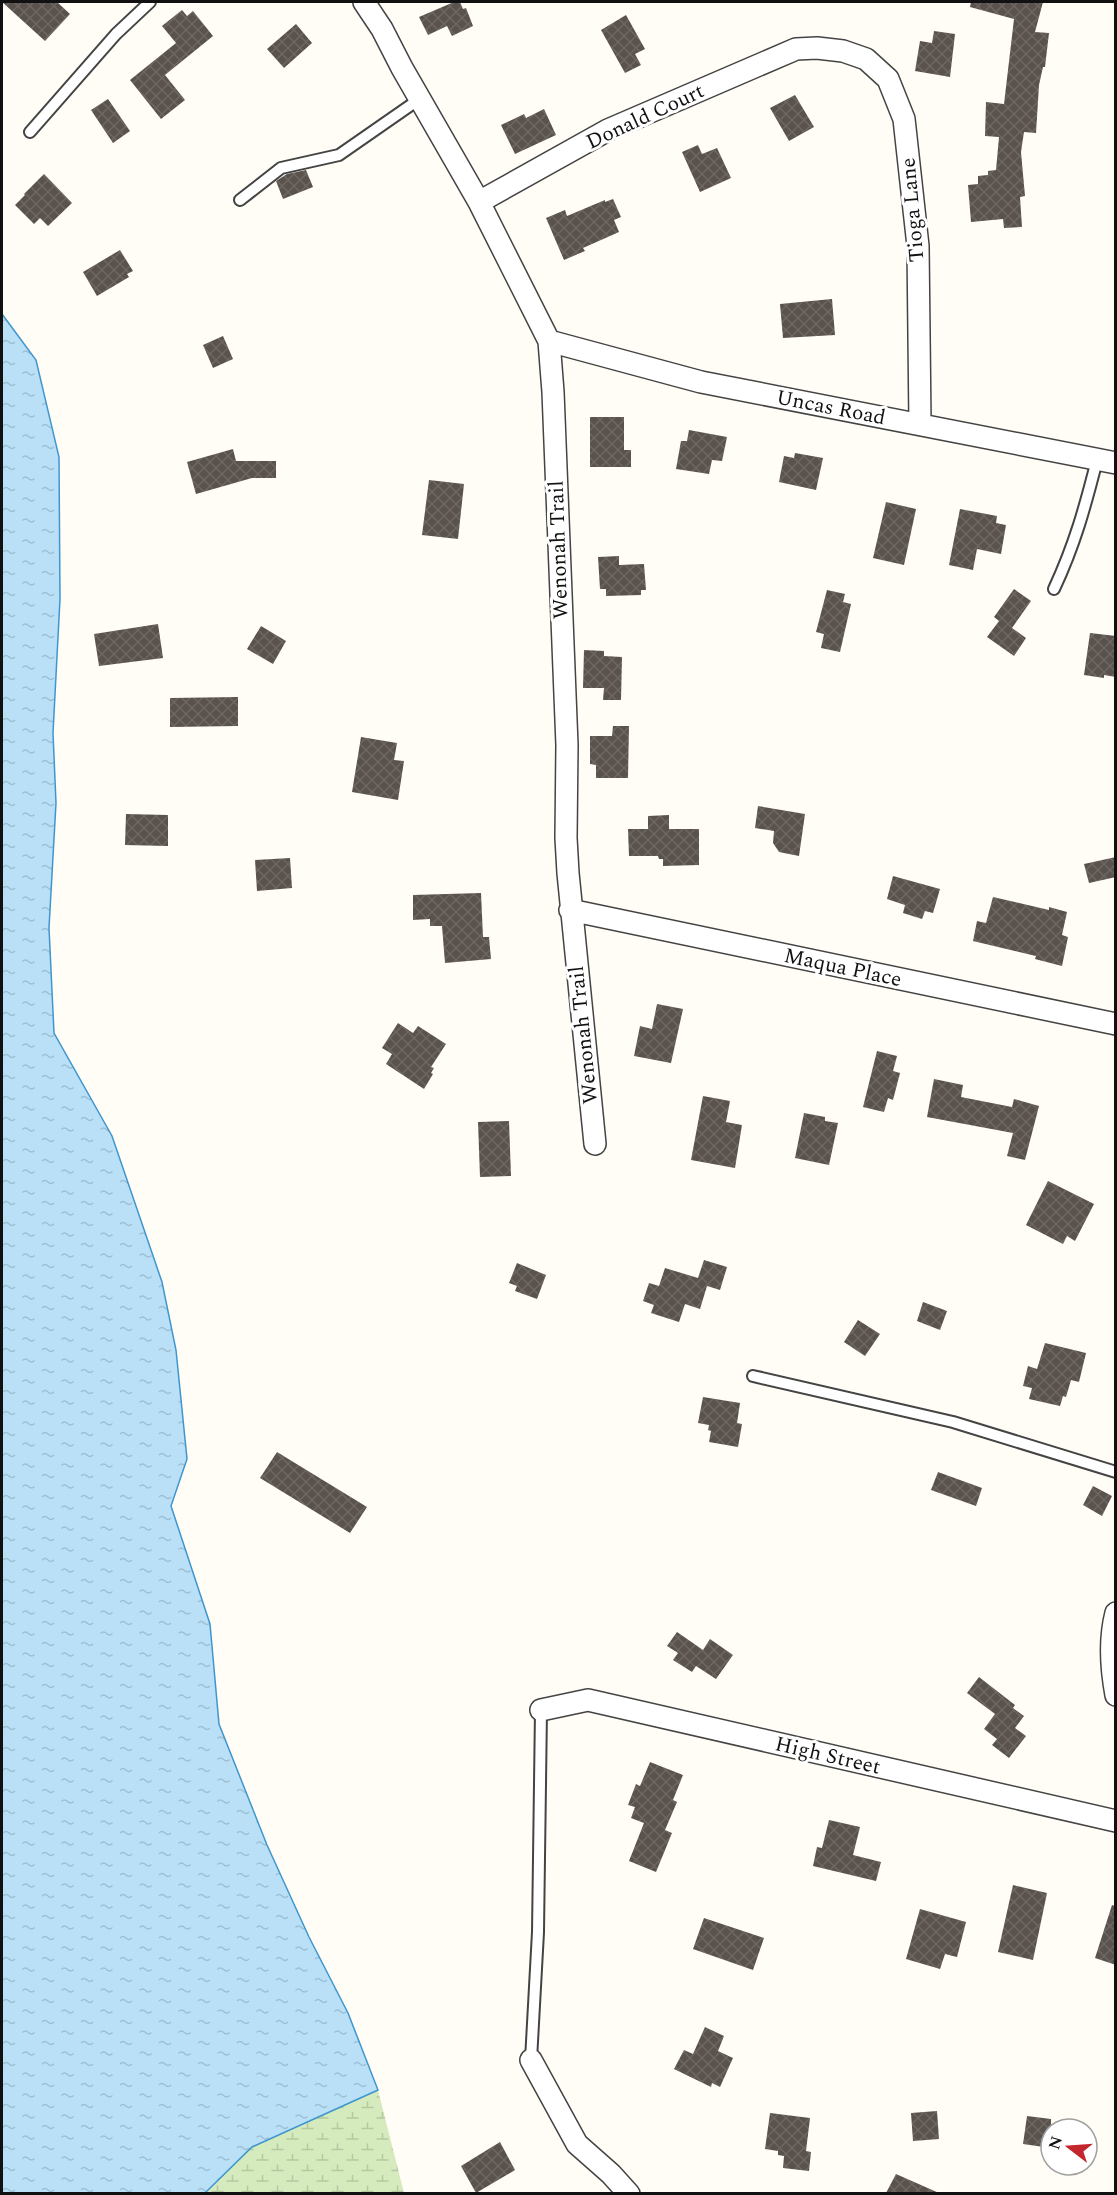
<svg xmlns="http://www.w3.org/2000/svg" width="1117" height="2195" font-family="Spectral,serif">
<defs>
<pattern id="wetland-marsh" width="20" height="14" patternUnits="userSpaceOnUse" patternTransform="scale(1.5)"><rect width="20" height="14" fill="#d5ebbd"/><path d="M1 5h8M5 5V1M11 12h8M15 12V8" fill="none" stroke="#b6c8a1"/></pattern>
<pattern id="water-ripples" width="26" height="14" patternUnits="userSpaceOnUse" patternTransform="scale(1.5)"><rect width="26" height="14" fill="#b9e0f7"/><path d="M2 4q2-2 4 0t4 0M15 11q2-2 4 0t4 0" fill="none" stroke="#9ebfd3"/></pattern>
<pattern id="building-cross-hatch" width="8" height="8" patternUnits="userSpaceOnUse" patternTransform="scale(1.5)"><rect width="8" height="8" fill="#5a524d"/><path d="M0 0l8 8M0 8l8-8" fill="none" stroke="#6d6662"/></pattern>
</defs>
<rect width="100%" height="100%" fill="#fffdf5"/>
<path fill="url(#wetland-marsh)" d="M378,2090L404,2193L205,2194L252,2147Z"/>
<path fill="url(#water-ripples)" stroke="#3f96cf" stroke-width="1.5" d="M2,314L36,360L59,457L60,599L53,733L56,803L49,928L54,1033L112,1136L162,1282L176,1350L187,1459L171,1506L210,1624L219,1724L267,1845L309,1937L348,2013L378,2090L252,2147L205,2193H2Z"/>
<path fill="url(#building-cross-hatch)" d="M2,2H57L70,14L45,41Z
M454,2H460L463,9L466,8L473,26L452,36L447,26L428,35L419,17Z
M971,2H1043L1035,32L1049,33L1045,67H1043L1039,85L1036,133L1024,132L1021,152L1025,196L1020,197L1022,227L1004,228L1003,219L971,222L968,185L978,184V176L988,175V171L996,170L999,137L985,136L986,102L1004,104L1014,19L970,7Z
M182,10L187,16L193,11L213,36L165,75L185,100L161,119L130,80L176,43L162,26Z
M626,15L645,49L635,54L641,65L625,73L601,30Z
M296,24L312,43L284,68L267,49Z
M934,31L955,34L950,77L915,71L920,41L932,43Z
M795,95L814,127L789,141L770,108Z
M108,99L130,131L113,143L91,110Z
M544,109L556,135L515,154L501,125L524,114L526,118Z
M698,145L702,154L717,148L731,178L700,192L682,152Z
M306,170L313,187L283,199L276,181L287,174Z
M44,174L72,203L48,226L40,218L34,224L15,205L25,195L24,194Z
M613,199L621,217L614,220L619,232L583,248L585,251L564,260L546,218L565,210L567,216L605,200V202Z
M120,250L133,271L127,274L129,277L97,296L83,272Z
M832,299L835,335L783,338L780,304Z
M223,336L233,359L213,368L203,345Z
M590,417H624V450H631V467H590Z
M689,430L727,437L722,461L712,460L709,474L676,469L681,441H687Z
M233,449L236,461H276V478H252L196,494L187,462Z
M795,453L823,458L816,490L779,482L784,456L794,458Z
M429,480L464,484L458,539L422,535Z
M886,502L916,509L904,565L873,558Z
M960,509L997,516L996,523L1006,525L1001,554L977,549L973,570L949,565Z
M619,556V565L644,564L646,590H641V595L606,596V589H600L598,557Z
M1014,589L1031,601L1012,628L1026,638L1014,656L987,637L999,621L994,617Z
M827,590L845,594L843,602L851,604L840,652L821,648L824,634L816,632Z
M158,624L163,658L99,666L94,634Z
M261,626L286,641L273,664L247,649Z
M1090,633L1116,636V677L1104,675V678L1084,675Z
M584,650L604,651V656L622,657L621,700H603L604,688H583Z
M238,697V726L170,727V698Z
M613,726H629L628,778H596V765L590,764V736H612Z
M361,737L397,743L394,760L404,761L398,800L352,792Z
M758,806L805,814L799,856L779,852L773,843L774,831L755,828Z
M126,814L168,815V846L125,845Z
M669,815V829H699V865L663,866V859H659L658,856H629L628,829H648V816Z
M1116,857V877L1089,883L1084,864Z
M290,858L292,888L257,891L255,860Z
M893,876L940,889L933,913L925,911L922,919L903,913L905,905L887,899Z
M481,893L483,937H489L491,959L445,963L442,926H430V919L413,920V895Z
M993,897L1049,910V907L1067,912L1062,935L1068,937L1062,966L1035,959L1036,956L973,941L977,921L986,923Z
M657,1004L683,1009L671,1063L634,1056L640,1026L652,1029Z
M398,1023L413,1033L418,1026L446,1044L431,1067L434,1068L431,1073L433,1074L424,1089L386,1064L392,1054L382,1048Z
M877,1051L897,1056L893,1071L900,1073L893,1100L888,1098L884,1112L863,1107Z
M934,1079L963,1085L961,1097L1012,1107L1014,1099L1039,1106L1025,1160L1007,1156L1013,1133L927,1117Z
M703,1096L730,1101L726,1122L742,1125L735,1168L691,1160Z
M804,1113L825,1117V1121L838,1123L829,1165L795,1158Z
M509,1121L511,1176L480,1177L478,1122Z
M1048,1181L1094,1204L1075,1241L1067,1236L1063,1244L1026,1225Z
M704,1260L727,1267L720,1290L707,1286L700,1309L685,1304L679,1322L651,1313L654,1305L643,1301L649,1283L659,1286L665,1268L698,1278Z
M517,1263L546,1275L537,1299L515,1291L517,1286L509,1283Z
M923,1302L947,1311L940,1330L917,1321Z
M858,1320L880,1334L865,1356L844,1342Z
M1045,1343L1086,1353L1079,1382L1071,1380L1066,1397L1063,1396L1060,1406L1029,1399L1032,1388L1023,1386L1028,1366L1037,1369Z
M703,1397L740,1403L737,1423L742,1424L738,1447L709,1442L711,1431L708,1430L709,1425L698,1423Z
M277,1452L367,1507L350,1533L260,1478Z
M938,1472L982,1488L976,1506L931,1490Z
M1093,1486L1112,1496L1102,1516L1083,1505Z
M677,1632L703,1650L710,1639L733,1655L716,1679L696,1666L692,1672L673,1660L678,1653L667,1646Z
M979,1677L1015,1705L1013,1708L1024,1716L1015,1728L1026,1736L1009,1758L992,1745L997,1739L984,1729L995,1714L967,1693Z
M650,1762L683,1775L673,1800L677,1802L665,1830L672,1833L656,1872L629,1861L644,1823L631,1818L635,1807L628,1805L636,1784L640,1786Z
M829,1820L860,1827L853,1855L881,1862L876,1881L813,1866L817,1847L822,1848Z
M1013,1885L1047,1893L1033,1960L998,1952Z
M1112,1905L1116,1906V1965L1095,1958Z
M920,1909L966,1922L957,1957L945,1954L940,1969L906,1959Z
M704,1918L764,1938L753,1970L693,1949Z
M705,2027L724,2036L718,2051L733,2058L720,2087L712,2083L711,2087L674,2069L684,2050L693,2054Z
M937,2111L939,2139L913,2141L911,2113Z
M770,2113L810,2118L806,2151L811,2152L809,2171L783,2168L784,2156L778,2155V2151L765,2149Z
M1027,2116L1051,2119V2148L1023,2144Z
M500,2142L515,2170L476,2193L461,2166Z
M896,2174L939,2193H886Z"/>
<g fill="none" stroke-linecap="round" stroke-linejoin="round">
<defs>
<path id="lane" d="M30,132L116,34L150,2
M240,200L281,168L339,155L421,98
M1054,589C1075,544 1085,507 1097,460
M753,1376L953,1422L1116,1472
M531,2060L538,1932L541,1710"/>
<path id="street" d="M364,2L382,29L402,68L479,202L549,341L553,392L567,745L566,838L568,873L595,1144
M479,202L608,130L796,49L817,48L843,51L866,59L888,79L904,119L918,246L920,424
M549,341L701,382L1116,463
M570,910L1116,1024
M1116,1613C1109,1640 1111,1668 1116,1695
M541,1710L588,1700L1116,1821
M531,2060L577,2144L611,2174L629,2194"/>
</defs>
<use href="#lane" stroke="#444" stroke-width="14"/>
<use href="#street" stroke="#444" stroke-width="24"/>
<use href="#lane" stroke="#fff" stroke-width="10"/>
<use href="#street" stroke="#fff" stroke-width="21"/>
</g>
<g text-anchor="middle" stroke-width="6" stroke-linejoin="round" paint-order="stroke">
<g font-size="21" fill="#111" stroke="#fff">
<text transform="translate(645 116) rotate(-25)" y="7">Donald Court</text>
<text transform="translate(912 210) rotate(-95)" y="7">Tioga Lane</text>
<text transform="translate(831 407) rotate(11)" y="7">Uncas Road</text>
<text transform="translate(558 550) rotate(-92)" y="7">Wenonah Trail</text>
<text transform="translate(843 967) rotate(12)" y="7">Maqua Place</text>
<text transform="translate(583 1035) rotate(-96)" y="7">Wenonah Trail</text>
<text transform="translate(828 1755) rotate(13)" y="7">High Street</text>
</g>
</g>
<rect width="1117" height="2195" fill="none" stroke="#111111" stroke-width="6"/>
<g transform="translate(1069 2147) rotate(287)"><circle r="28" fill="#ffffff" stroke="#a0a0a0" stroke-width="1.5"/>
<path d="M0-4.5L10 22L0 15L-10 22Z" fill="#c4262e"/>
<text y="-9" font-size="16" font-weight="bold" text-anchor="middle" fill="#111111">N</text>
</g>
</svg>
